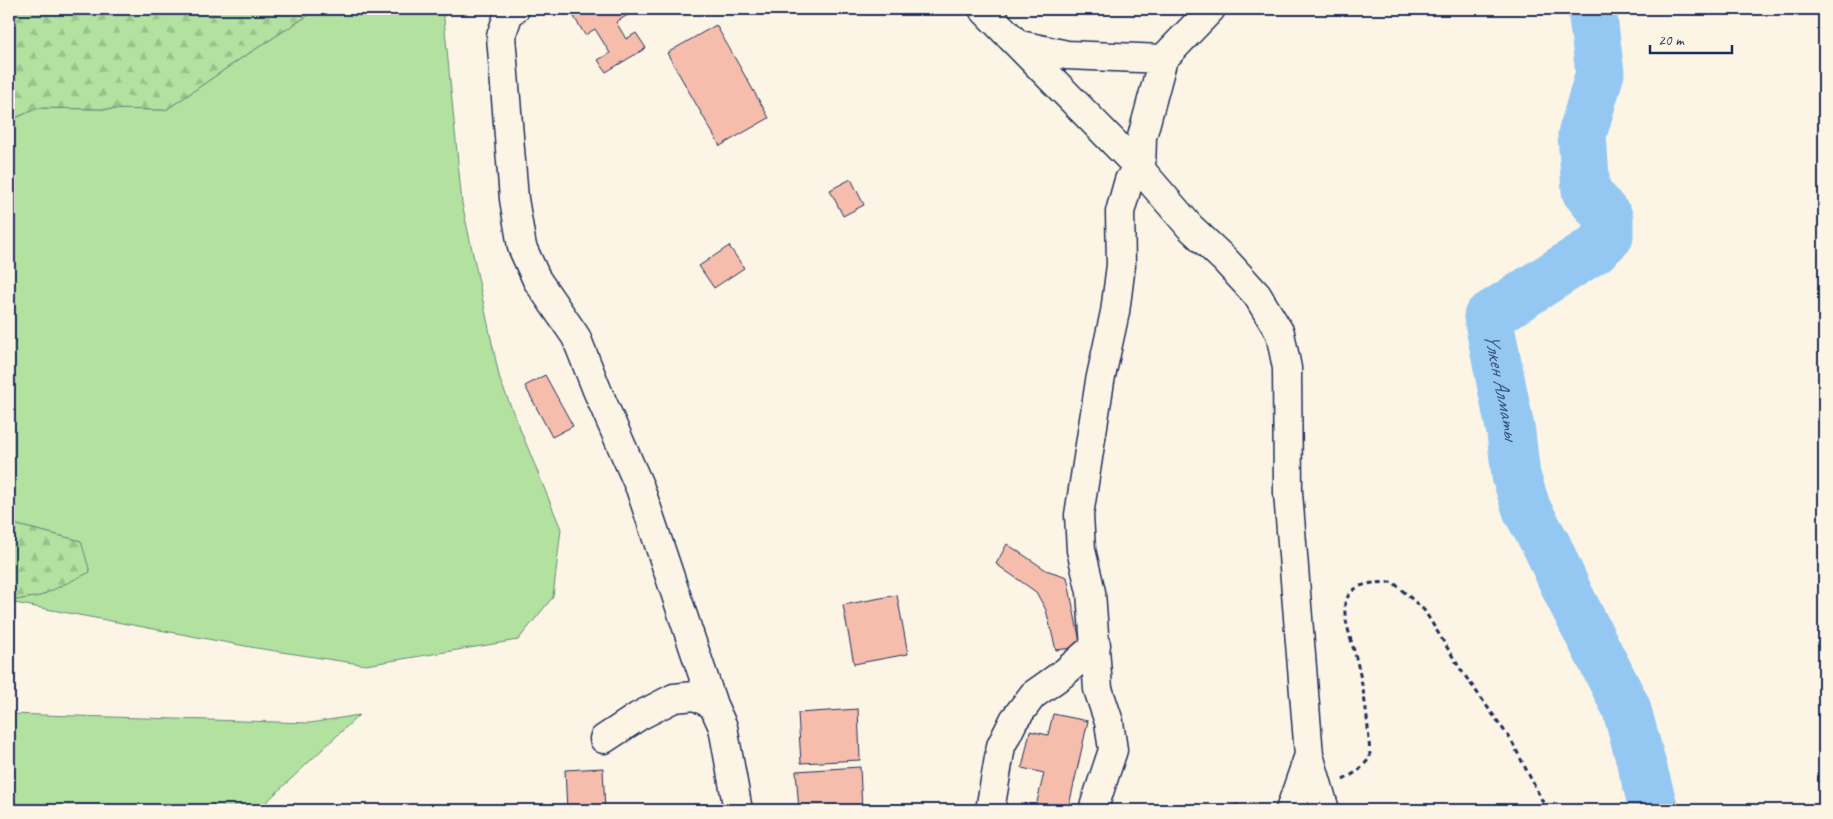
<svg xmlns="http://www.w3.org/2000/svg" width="1833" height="819" font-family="Caveat,sans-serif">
<defs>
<pattern id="forest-firs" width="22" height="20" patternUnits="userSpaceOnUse" patternTransform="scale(1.25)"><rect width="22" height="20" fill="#b3e19f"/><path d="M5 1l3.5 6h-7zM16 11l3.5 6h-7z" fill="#99c18b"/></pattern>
</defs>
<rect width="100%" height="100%" fill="#fcf5e5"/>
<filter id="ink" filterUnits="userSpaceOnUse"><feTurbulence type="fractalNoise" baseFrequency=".02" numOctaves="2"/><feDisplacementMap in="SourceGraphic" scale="10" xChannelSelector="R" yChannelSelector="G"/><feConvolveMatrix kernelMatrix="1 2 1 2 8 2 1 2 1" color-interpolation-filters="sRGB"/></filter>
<g filter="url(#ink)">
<path fill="#b3e19f" stroke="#67887e" d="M318,9H443L462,203L500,380L561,529L553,597L518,640L366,665L256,648L9,602V601L40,596L81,541L9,523V121L38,108L166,110L237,61Z
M9,714L310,723L359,715L258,810H9Z"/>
<path fill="url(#forest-firs)" stroke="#67887e" d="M9,9H318L237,61L166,110L38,108L9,121Z
M9,523L81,541L90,572L40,596L9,601Z"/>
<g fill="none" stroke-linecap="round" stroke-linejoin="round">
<path stroke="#94c8f2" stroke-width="49" id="s1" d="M1592,9L1600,73L1582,135L1586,191L1609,219V236L1595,249L1488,317L1511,433L1516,476L1527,510L1547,546L1568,593L1626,707L1654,810"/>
</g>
<path fill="#f6bdad" stroke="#1b2f5e" d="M588,9H625L628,15L616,22L626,39L636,33L646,48L606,72L598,60L610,53L595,29L585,35L574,17Z
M716,25L769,118L720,146L667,53Z
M851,179L864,205L843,216L830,190Z
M729,246L744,268L714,288L699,266Z
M545,375L573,426L552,437L525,386Z
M1007,544L1046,570L1067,577L1081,647L1056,650L1046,610L1036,592L996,564Z
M897,595L908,654L854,664L843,605Z
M858,709L860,760L801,763L798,713Z
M1053,714L1088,721L1068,810H1057L1036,806L1044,773L1022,768L1030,731L1048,735Z
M860,767L862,810H799L796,771Z
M603,768L605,810H567L565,770Z
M1238,804L1240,810H1226V807Z"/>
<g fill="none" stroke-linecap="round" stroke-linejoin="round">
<defs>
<path id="minor" d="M515,9L509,13L501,36L514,199L522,247L537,280L576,337L597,390L640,488L713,705
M983,9L1141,170L1190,227L1225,260L1257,295L1280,333L1287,368L1288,493L1309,755L1325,810
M1020,45L1067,55L1163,59
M604,739L639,716L674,698L695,696L713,705L723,727L738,810
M990,810L1001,746L1014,720L1033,695L1064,673L1096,645
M1093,810L1113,750L1109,722L1098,689L1091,592L1081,550L1079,515L1100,381L1115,312L1121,265L1120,212L1129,180L1141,170L1142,137L1163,59L1211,9
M1290,810L1309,755"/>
</defs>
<use href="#minor" stroke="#1b2f5e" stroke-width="31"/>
<path stroke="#1b2f5e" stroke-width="3" stroke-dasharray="5 4" stroke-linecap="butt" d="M1343,780L1358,771L1370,758C1368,715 1363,678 1350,637C1348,628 1342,609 1346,600C1355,581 1375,583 1393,582L1424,610L1461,670L1511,740L1547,810"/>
<use href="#minor" stroke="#fcf5e5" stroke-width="28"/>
</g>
</g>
<g text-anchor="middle" stroke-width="4.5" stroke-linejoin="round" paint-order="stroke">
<g font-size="21" font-style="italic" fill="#395583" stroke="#fcf5e5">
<text dy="7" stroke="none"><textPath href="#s1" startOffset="455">Үлкен Алматы</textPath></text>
</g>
</g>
<rect width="1833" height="819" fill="none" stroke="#fcf5e5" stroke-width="30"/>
<rect x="15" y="15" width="1803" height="789" fill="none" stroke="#1b2f5e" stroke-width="2" filter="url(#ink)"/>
<path d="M1650 45v8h82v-8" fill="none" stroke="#1b2f5e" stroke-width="2.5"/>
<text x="1658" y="45" font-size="15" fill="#1b2f5e" stroke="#fcf5e5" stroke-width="4" paint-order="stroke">20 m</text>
</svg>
